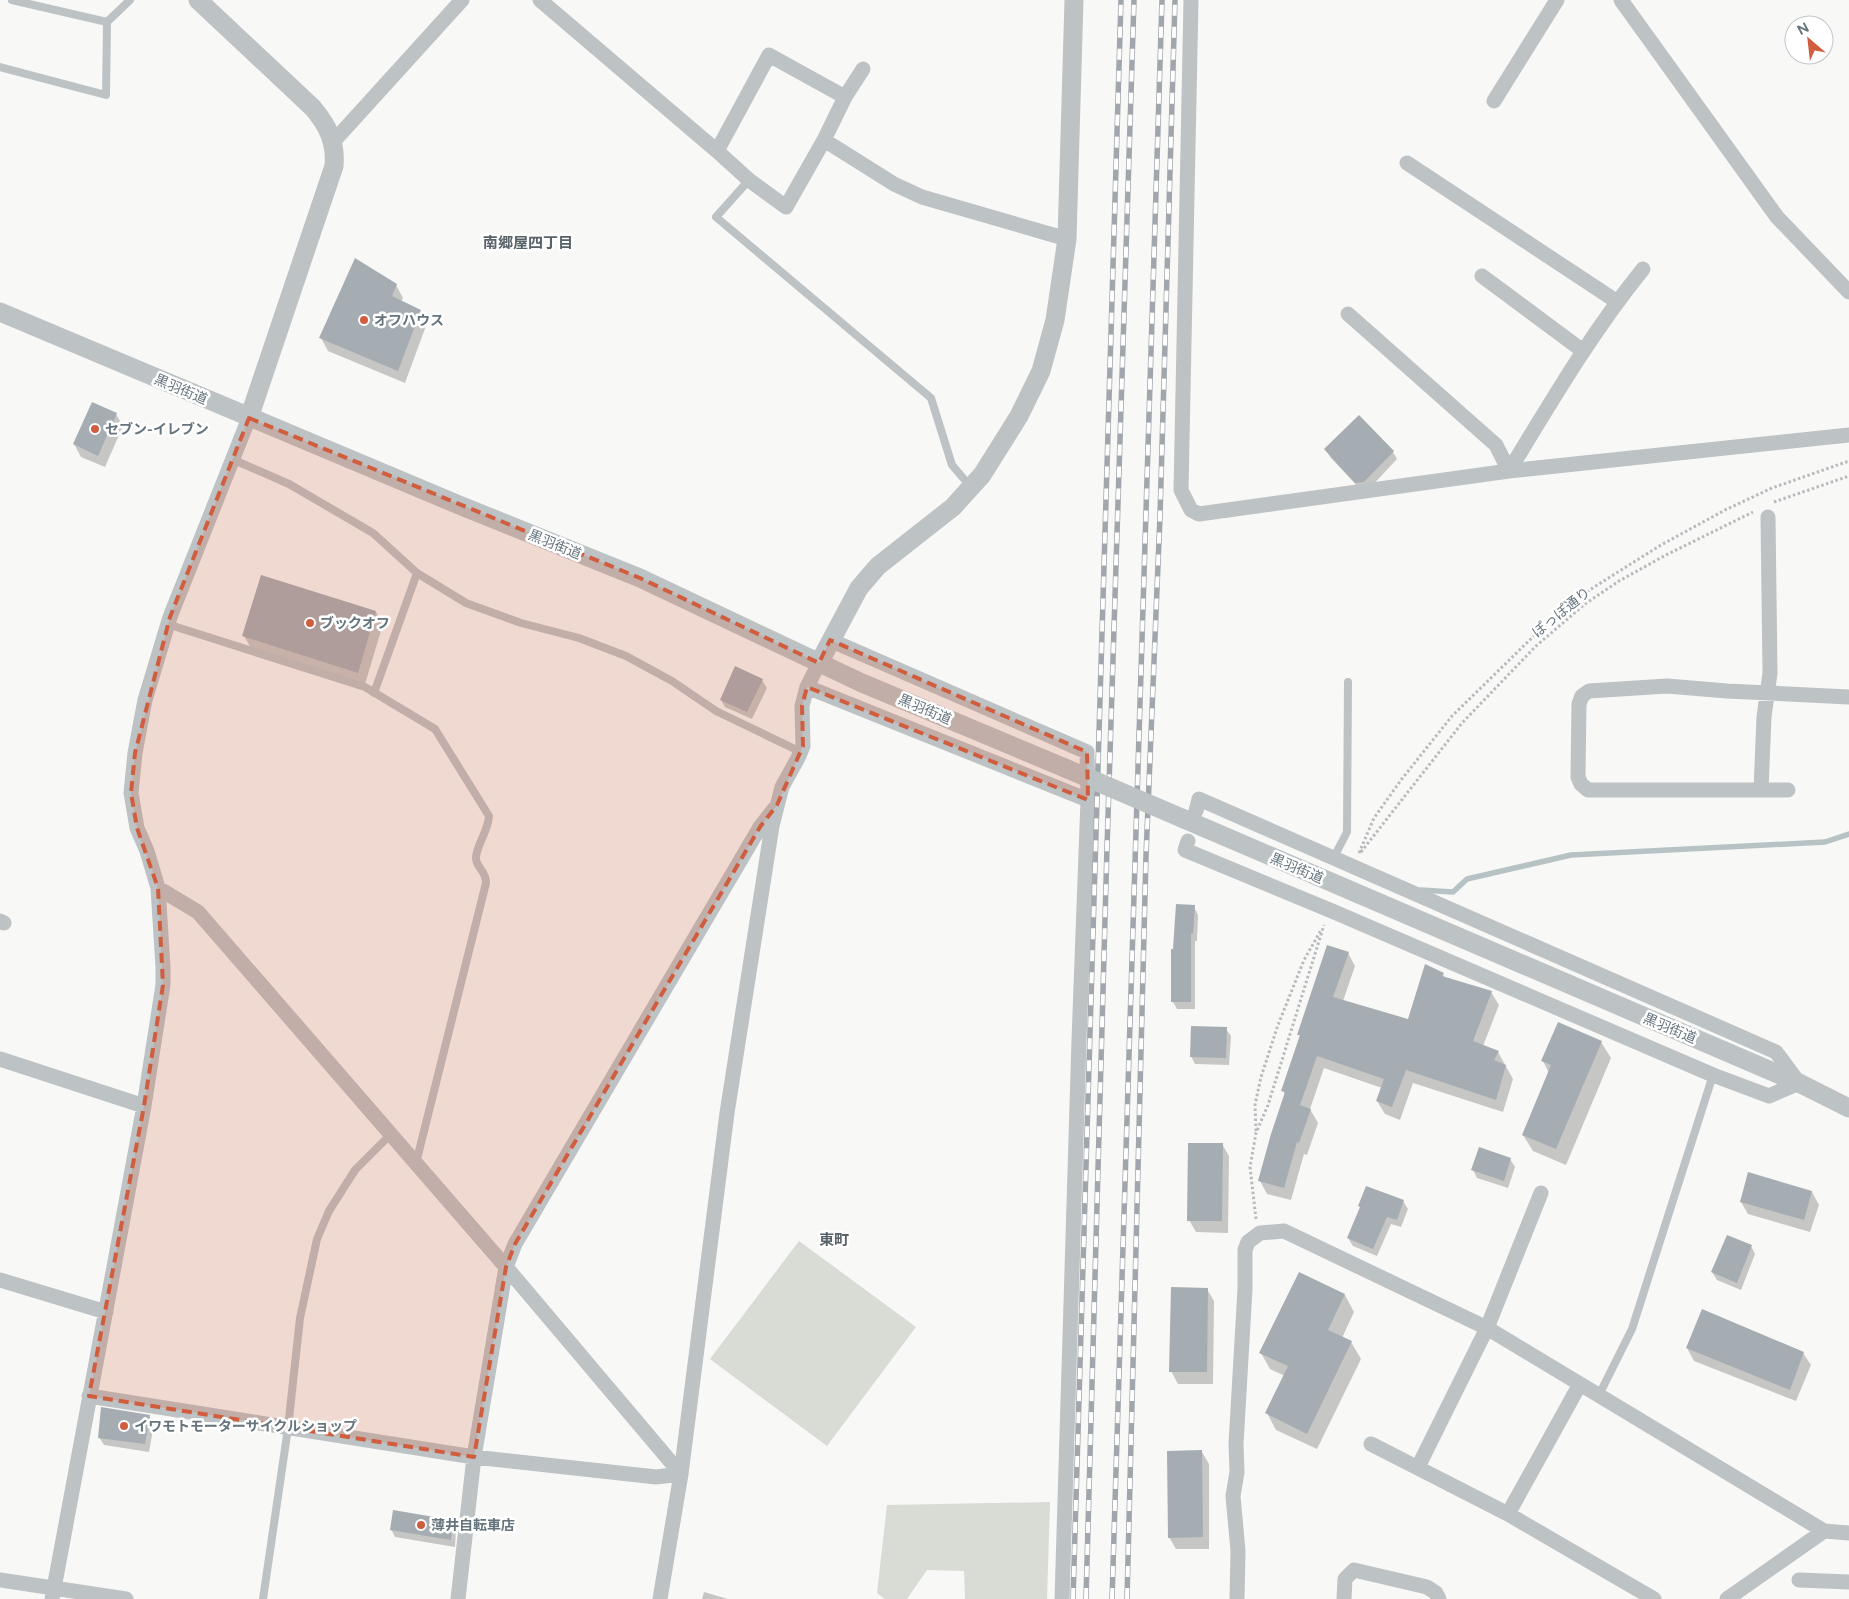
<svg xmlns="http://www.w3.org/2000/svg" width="1849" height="1599" font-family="Figtree,'Noto Sans JP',sans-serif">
<rect width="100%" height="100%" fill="#f8f8f6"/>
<path fill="#d8dcd5" d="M799,1241L916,1327L827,1446L710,1359Z
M1050,1502L1047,1599H965L964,1571L927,1570L907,1599H885L877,1593L887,1505Z"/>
<path fill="#0003" d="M396,285L403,298L401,302L420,311L427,323L405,383L328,351L321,338Z
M116,414L123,426L105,467L81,457L74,444Z
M1326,449L1393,452L1397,459L1369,489L1361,490L1330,457Z
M376,612L383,624L365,684L251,648L244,636Z
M762,680L767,688L752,719L725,707L721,700Z
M1194,907L1198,915L1197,941H1195V1009H1177L1173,1002Z
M1348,953L1355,966L1343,1001L1409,1021L1443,974L1445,978L1491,992L1499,1005L1483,1046L1498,1052L1513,1079L1503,1112L1413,1083L1400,1120L1385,1114L1377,1101L1382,1088L1324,1068L1310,1109L1318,1123L1307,1155L1304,1154L1291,1200L1267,1194L1260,1181L1285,1095L1283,1090L1300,1037L1299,1035Z
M1226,1029L1231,1036L1229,1065L1195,1064L1191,1056Z
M1601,1042L1611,1058L1566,1165L1533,1151L1523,1135L1549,1073L1543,1061Z
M1222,1144L1229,1156L1228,1233L1196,1232L1189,1220Z
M1510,1159L1515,1167L1508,1188L1477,1178L1473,1170Z
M1812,1192L1819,1205L1810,1232L1748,1214L1741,1202Z
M1403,1201L1408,1209L1401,1227L1391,1224L1377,1256L1353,1246L1348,1238Z
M1751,1246L1755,1254L1741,1290L1717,1280L1712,1272Z
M1299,1274L1345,1295L1354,1312L1342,1338L1351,1342L1361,1359L1317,1449L1276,1430L1267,1413L1285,1376L1270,1369L1261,1353Z
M1207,1289L1214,1301L1213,1384H1178L1171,1371Z
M1687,1348L1803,1353L1811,1365L1796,1401L1694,1361Z
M149,1416L154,1424L149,1452L104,1445L99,1437Z
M1202,1452L1209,1464V1549H1176L1169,1537Z
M452,1522L456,1529L455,1547L395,1537L391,1529Z
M704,1592L728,1599H702Z"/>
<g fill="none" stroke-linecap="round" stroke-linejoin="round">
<path stroke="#b7c2c5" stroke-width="5.5" d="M1421,890L1453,892L1467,879L1571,855L1825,842L1849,834"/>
</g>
<path fill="#a5adb2" d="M355,258L397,284L392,296L421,310L398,371L319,338Z
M92,402L117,413L98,456L73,444Z
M1359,415L1394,451L1364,482L1355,483L1324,449Z
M261,575L376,611L358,673L242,636Z
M735,666L763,679L747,712L720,700Z
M1176,904L1195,905L1193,934L1191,933V1002H1171V949H1173Z
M1327,945L1349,952L1333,997L1408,1019L1425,964L1444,973L1442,976L1492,991L1473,1041L1499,1051L1494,1060L1506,1065L1496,1100L1406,1070L1392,1107L1376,1101L1384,1079L1317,1056L1300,1105L1311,1109L1299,1143L1297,1142L1284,1188L1258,1181L1271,1134L1285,1092L1281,1091L1300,1035H1297Z
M1558,1022L1602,1041L1556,1149L1522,1135L1551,1065L1541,1061Z
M1191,1026L1227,1027L1226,1058L1190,1057Z
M1188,1143H1223L1222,1221H1187Z
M1479,1147L1511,1158L1504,1181L1471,1170Z
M1748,1172L1812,1191L1804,1220L1740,1202Z
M1366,1186L1404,1200L1397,1220L1387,1217L1373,1249L1347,1238L1360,1207L1358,1206Z
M1727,1235L1752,1245L1737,1283L1711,1272Z
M1299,1272L1345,1294L1328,1330L1352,1341L1307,1434L1265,1413L1288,1366L1259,1353Z
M1171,1287L1208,1288L1207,1372H1169Z
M1702,1309L1804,1352L1790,1390L1686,1348Z
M101,1407L150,1415L145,1444L98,1438Z
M1202,1450L1203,1537L1168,1538L1167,1451Z
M393,1510L452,1520L451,1540L390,1530Z"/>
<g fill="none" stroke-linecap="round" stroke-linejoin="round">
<path stroke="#b8bbbe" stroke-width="3" stroke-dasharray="2.5 2.5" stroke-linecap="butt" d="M1774,502L1849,476
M1361,852L1462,723L1536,646L1585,604L1619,581L1666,555L1753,512
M1359,853L1374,818L1401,780L1452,716L1539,631L1591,589L1661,545L1725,510L1772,488L1849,461
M1256,1131L1255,1105L1261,1077L1278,1025L1304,960L1321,930
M1256,1219L1250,1167L1256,1133L1268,1105L1324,925"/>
<path stroke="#bdc2c5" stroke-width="8" d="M12,0L107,22L130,0
M0,67L106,95L107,22
M749,180L716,217L931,398L952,465L970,486
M232,459L289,484L373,533L417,573L374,693
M417,573L466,603L521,623L579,638L626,656L672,681L716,711L801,752
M167,624L365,687L435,729L489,816C488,832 476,846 476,858C476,868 486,870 486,883L416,1163
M1333,859L1347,832L1348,682
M1599,1395L1632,1329L1713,1075
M263,1599L288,1428L300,1318L317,1239L329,1211L355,1170L391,1134"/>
<path stroke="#bdc2c5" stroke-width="15" d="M540,0L717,151L749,180L786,207L824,140L894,184L922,197L1067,239
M1191,0L1181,490L1191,510L1199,514L1509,471L1849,435
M1621,0L1777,217L1849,292
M1494,101L1557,0
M824,140L845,97L863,69
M334,141L462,0
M717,151L769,55L845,97
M1407,163L1616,301
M1482,276L1583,351
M1348,314L1496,445L1509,471
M1509,471C1551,402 1592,332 1643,269
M830,640L1087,752L1088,800
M807,687L1088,800L1079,1040L1062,1599
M1761,790L1764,717L1770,673L1768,517
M1788,790H1588L1581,784L1578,777L1579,704L1582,696L1589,691L1667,686L1727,691L1849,697
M1188,841L1185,850L1332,911L1713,1075L1769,1096L1799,1083L1776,1052L1199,799L1196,811
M158,888L198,912L506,1267L681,1474
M0,921L4,923
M0,1059L144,1106
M0,1280L106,1312
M89,1396L474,1457L656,1477L681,1474
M1371,1444L1508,1514L1654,1599
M1418,1467L1487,1328L1541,1193
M1508,1514L1580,1384
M0,1580L126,1599
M1799,1580L1849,1582
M52,1599L144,1106L163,985V967L158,888L147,851L137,828L131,793L135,753L145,700L170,617L249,418
M458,1599L474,1457L506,1267L515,1244L760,827L774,809
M660,1599L681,1474L727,1113L772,826L782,787L798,758L803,746L802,706L807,687L819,663
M1237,1599L1238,1551L1233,1496L1237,1472L1236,1444L1245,1289V1250L1248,1242L1260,1233L1284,1231L1487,1328L1824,1531L1849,1533
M1344,1599L1345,1579L1354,1570L1427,1587L1436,1593L1439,1599
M1727,1599L1824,1531"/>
<path stroke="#bdc2c5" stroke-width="19" d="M198,0L313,108C328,126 336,142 334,166L249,418
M0,312L459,505L640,578L862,683L1065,768
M819,663L859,588L878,566L953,507L982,475L1019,416L1041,371L1055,320L1067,239L1074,0
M1184,819L1799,1083L1849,1108"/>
<defs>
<path id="rail" d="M1073,1599L1121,0
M1086,1599L1107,848L1134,0
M1112,1599L1162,0
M1127,1599L1146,856L1160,516L1175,0"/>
</defs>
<use href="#rail" stroke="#a0a6ab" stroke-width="5.5"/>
<use href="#rail" stroke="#fff" stroke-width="4" stroke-dasharray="11" stroke-linecap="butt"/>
<path stroke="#bdc2c5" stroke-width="19" d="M1065,768L1184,819"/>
</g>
<path fill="#d05d3e" fill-opacity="0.2" stroke="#d05d3e" stroke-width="4" stroke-dasharray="10 6" stroke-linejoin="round" d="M249,418L640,578L819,663L830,640L1087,752L1088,800L807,687L802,706L803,746L777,805L760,827L515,1244L506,1267L474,1457L89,1396L144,1106L163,985L158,888L137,828L131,793L135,753L170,617Z"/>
<g fill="#d05d3e" stroke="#fff" stroke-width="2">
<circle cx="364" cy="320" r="5"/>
<circle cx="95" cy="429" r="5"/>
<circle cx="310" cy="623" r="5"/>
<circle cx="124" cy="1426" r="5"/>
<circle cx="421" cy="1525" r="5"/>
</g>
<g text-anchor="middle" stroke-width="5" stroke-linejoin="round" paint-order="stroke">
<g font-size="14" font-weight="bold" fill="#66747d" stroke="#fff" text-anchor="start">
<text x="374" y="325">オフハウス</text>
<text x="105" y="434">セブン-イレブン</text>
<text x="320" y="628">ブックオフ</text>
<text x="134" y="1431">イワモトモーターサイクルショップ</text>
<text x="431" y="1530">薄井自転車店</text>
</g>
<g font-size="14" fill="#66747d" stroke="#fff">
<text transform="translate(181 389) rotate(23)" y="5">黒羽街道</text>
<text transform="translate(555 544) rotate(22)" y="5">黒羽街道</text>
<text transform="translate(1561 612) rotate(-39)" y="5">ぽっぽ通り</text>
<text transform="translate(925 709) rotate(23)" y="5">黒羽街道</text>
<text transform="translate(1297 868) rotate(23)" y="5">黒羽街道</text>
<text transform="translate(1670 1028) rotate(23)" y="5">黒羽街道</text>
</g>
<g font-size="15" font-weight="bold" fill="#586269" stroke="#fff">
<text x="528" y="248">南郷屋四丁目</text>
<text x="834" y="1245">東町</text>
</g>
</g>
<g transform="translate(1809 40) rotate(332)"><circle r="24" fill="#ffffff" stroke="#c2c7cb"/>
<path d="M0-4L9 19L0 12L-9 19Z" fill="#d05d3e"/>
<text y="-8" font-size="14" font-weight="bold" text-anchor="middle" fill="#66747d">N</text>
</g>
</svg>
